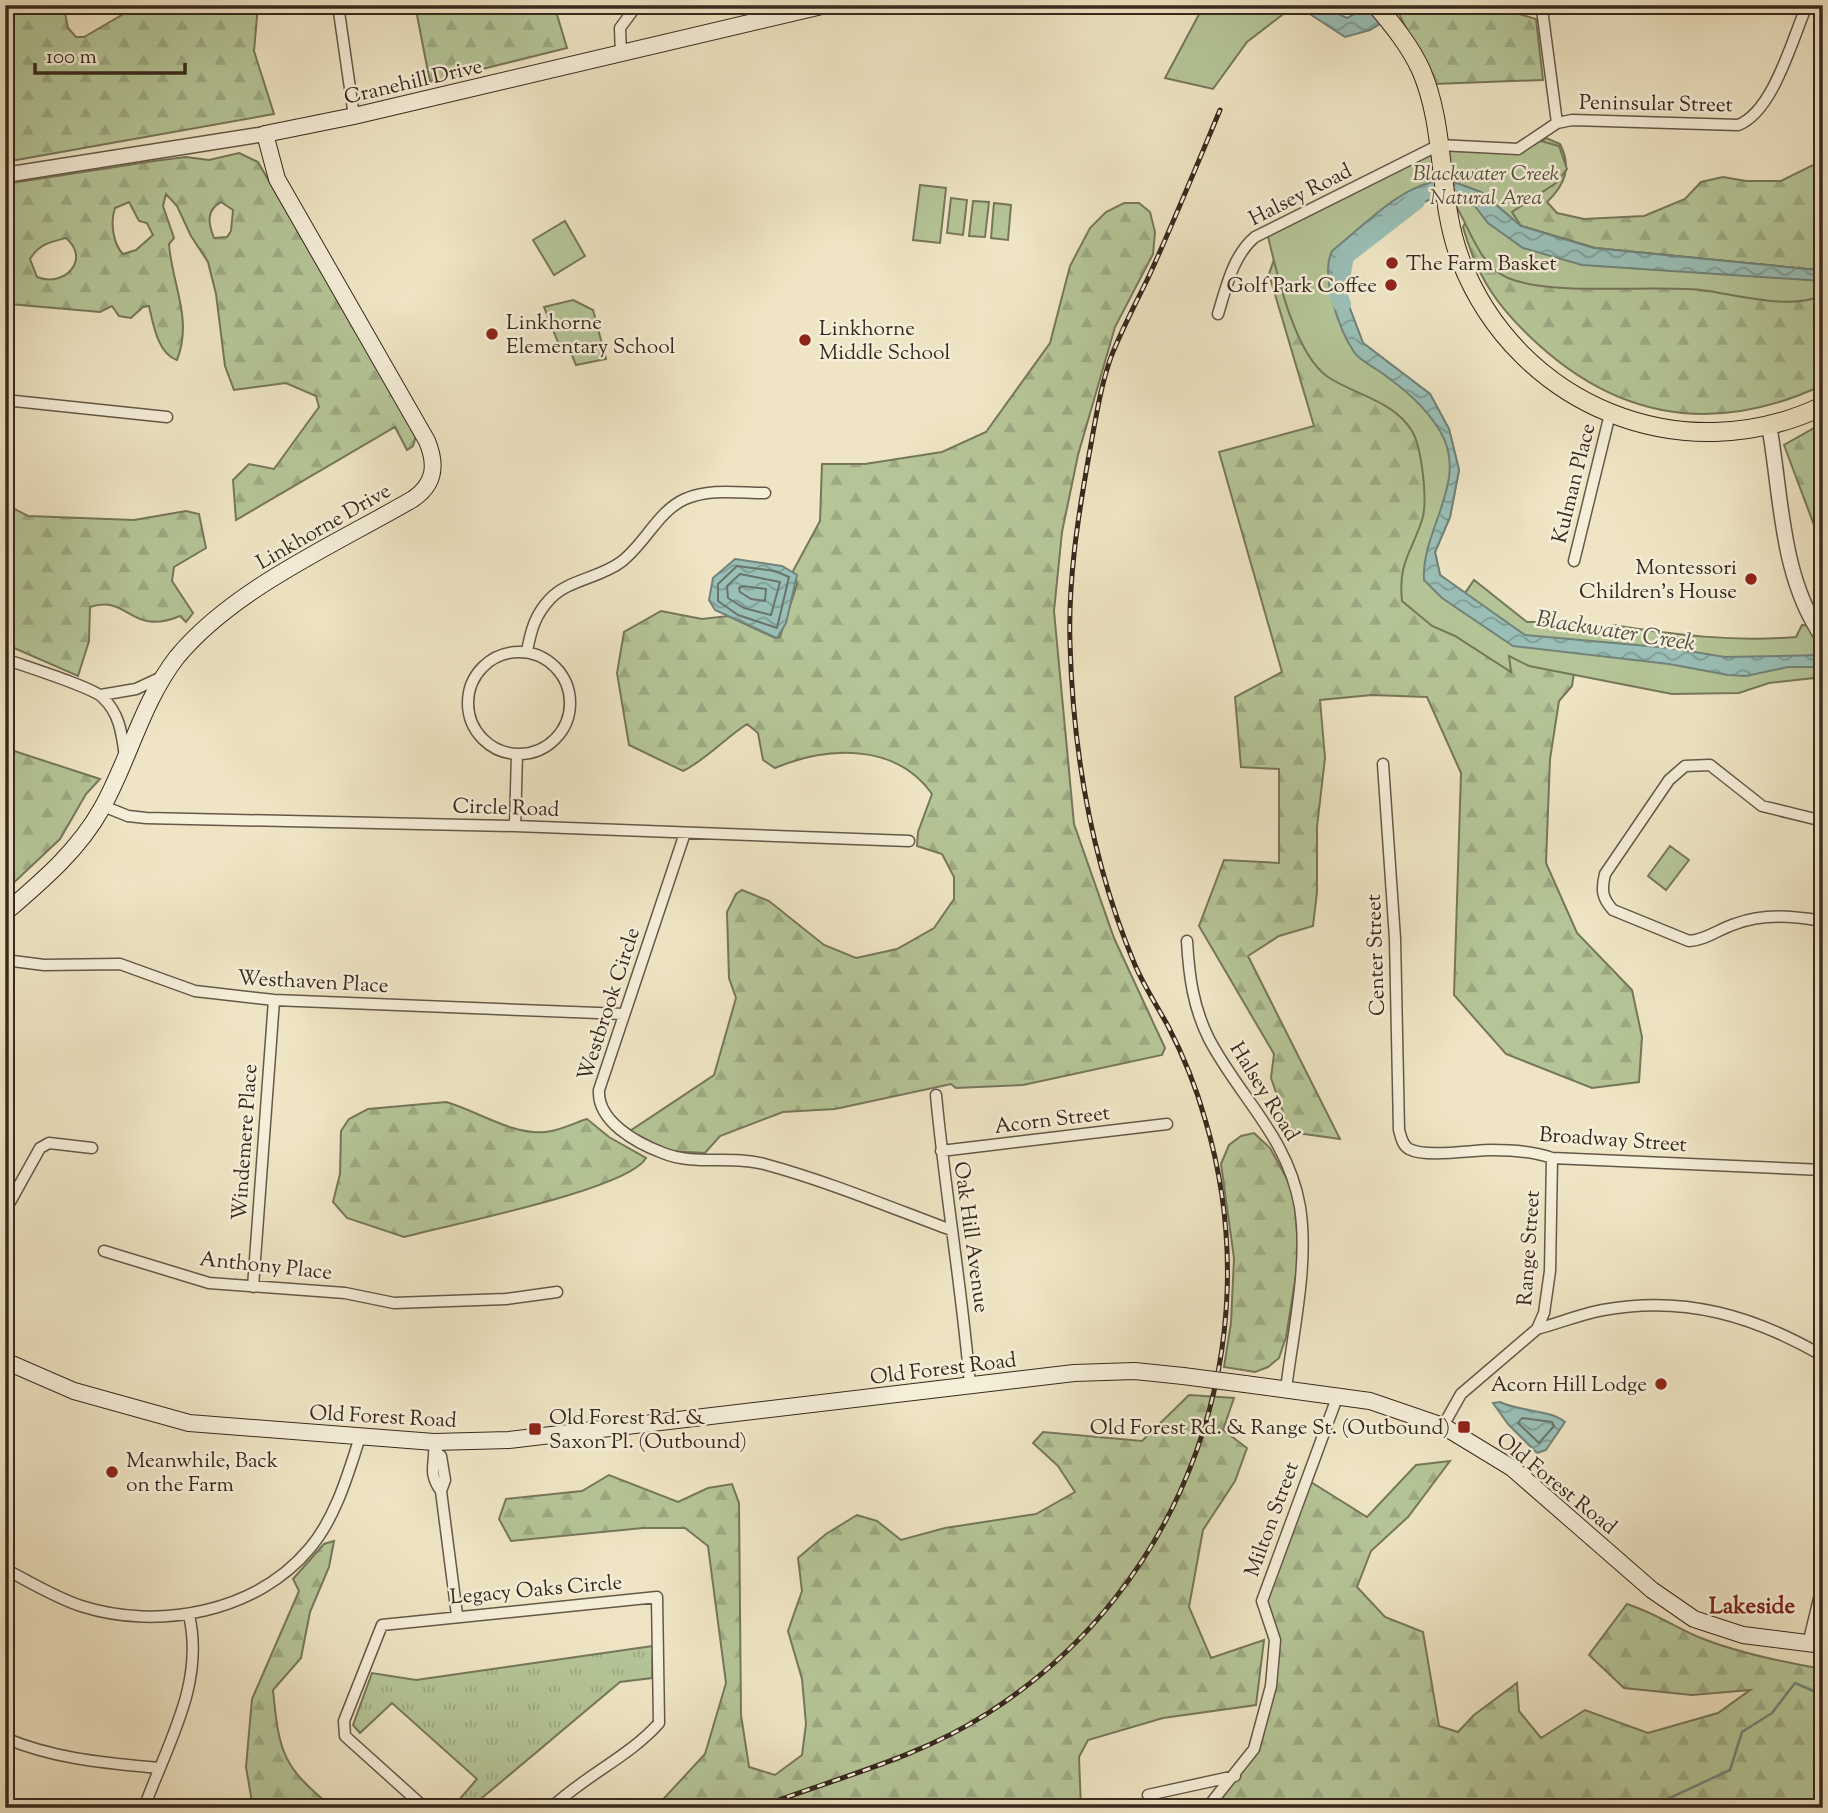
<svg xmlns="http://www.w3.org/2000/svg" width="1828" height="1813" font-family="'Sorts Mill Goudy',serif">
<defs>
<pattern id="grass-tufts" width="24" height="20" patternUnits="userSpaceOnUse" patternTransform="scale(1.75)"><rect width="24" height="20" fill="#b5c597"/><path d="M3 7l-1-3M5 7V3M7 7l1-3M15 17l-1-3M17 17v-4M19 17l1-3" fill="none" stroke="#9ca982"/></pattern>
<pattern id="forest-firs" width="22" height="20" patternUnits="userSpaceOnUse" patternTransform="scale(1.75)"><rect width="22" height="20" fill="#b5c597"/><path d="M5 1l3.5 6h-7zM16 11l3.5 6h-7z" fill="#9ca982"/></pattern>
<pattern id="water-waves" width="16" height="10" patternUnits="userSpaceOnUse" patternTransform="scale(1.75)"><rect width="16" height="10" fill="#9abfb7"/><path d="M0 5q4-4 8 0t8 0" fill="none" stroke="#7e9b94"/></pattern>
</defs>
<rect width="100%" height="100%" fill="#efe5c4"/>
<filter id="stains"><feTurbulence type="fractalNoise" baseFrequency=".00286" numOctaves="4"/><feColorMatrix values="0 0 0 0 .2 0 0 0 0 .09 0 0 0 0 .02 0 0 0 .5 -.17"/></filter>
<radialGradient id="worn" r=".72"><stop offset=".6" stop-color="#630" stop-opacity="0"/><stop offset="1" stop-color="#630" stop-opacity=".3"/></radialGradient>
<path fill="url(#grass-tufts)" stroke="#76775a" stroke-width="2" d="M653,1646L652,1678L620,1682L470,1808H452L477,1779L392,1703L360,1733L353,1725L372,1673L416,1680Z"/>
<path fill="url(#forest-firs)" stroke="#76775a" stroke-width="2" fill-rule="evenodd" d="M5,5H55L65,13L68,28L76,37H84L139,5H258L254,51L274,114L5,162V57L12,53C14,40 5,22 5,5Z
M415,5H556L555,8L567,48L430,82Z
M1410,5H1509L1519,14L1536,19L1543,80L1434,84L1398,12Z
M1546,138L1560,144C1572,167 1565,185 1547,202L1557,213L1584,219L1644,216L1685,199L1701,182L1723,177L1746,181H1781L1823,160V265L1817,270L1595,248L1521,226L1481,192Z
M239,153L258,162L416,436L413,446L407,450L395,427L236,520L233,480L249,464L274,469L319,407L316,396L286,383L234,390L225,366L216,294L208,262L191,236L177,206L166,194L163,206L174,238L169,244C172,285 193,319 177,360C158,354 153,324 149,306L143,307L131,318L119,316L112,306L100,312L9,304L5,301V184L154,161L186,157L209,160ZM129,202L139,221L147,223L153,235L136,250L123,254C113,244 110,222 115,208ZM221,202L233,210L231,231L227,237L214,238C208,223 206,210 221,202ZM66,238C91,259 65,288 37,277L30,259C39,244 50,242 66,238Z
M1124,203H1139L1150,212L1155,232L1153,254L1115,327L1078,455L1062,532L1054,611L1074,824L1114,938L1165,1048L1162,1055L1023,1085L956,1088L951,1084L835,1109L783,1112L720,1136L705,1153L668,1151L630,1131L714,1075L736,998L729,978L727,912L736,894L742,890L769,901L824,945L856,958L897,949L934,928L954,899V877L942,854L917,846L918,832L932,794C896,743 828,746 775,768L763,760L758,733L747,724C724,739 707,759 683,771L629,745L617,673L624,632L661,611L702,619L728,616L775,638L780,637L797,584L793,571L820,521L822,464H865L942,452L986,432L1050,343L1070,266L1090,228L1106,212Z
M1474,205L1523,248L1823,281V385C1720,433 1625,422 1540,346C1499,309 1478,280 1463,227Z
M1284,231L1332,251L1354,353L1442,433L1424,580L1577,654L1572,686L1559,701L1550,759L1546,863L1577,933L1632,990L1642,1037L1639,1082L1592,1088L1506,1054L1454,995L1461,773L1427,697L1372,695L1320,700L1325,758L1317,827V892L1313,926L1279,936L1248,956L1340,1139L1290,1132L1271,1078L1274,1054L1199,926L1224,860L1279,863V769L1241,767L1235,697L1282,672L1219,452L1314,426L1269,274Z
M1823,423V549L1784,445Z
M5,504L28,516L134,520L186,511L199,514L206,548L174,567L172,581L193,613L186,622L180,616C130,637 129,594 90,607L89,641L78,676L5,644Z
M5,748L100,779L86,794L60,839L5,891Z
M446,1102C478,1111 511,1135 545,1132C559,1131 574,1123 587,1119L609,1137L646,1158C628,1190 447,1225 404,1237L347,1218L333,1202L340,1174L341,1131L349,1119L368,1109Z
M1254,1133L1270,1148L1294,1192L1299,1257L1286,1337L1279,1358L1268,1367L1255,1372L1224,1367L1231,1323L1234,1258L1221,1164L1229,1145L1241,1136Z
M1189,1395L1234,1398L1223,1430L1247,1448L1235,1481L1203,1530L1189,1607L1211,1658L1264,1640L1256,1705L1163,1718L1088,1740L1079,1757L1081,1808H655L705,1754L726,1683L708,1546L685,1528H643L511,1541L499,1519L506,1499L582,1491L609,1475L678,1502L708,1488L732,1484L739,1503L741,1715L749,1767L775,1775L802,1755L806,1724L802,1679L788,1631L802,1591L798,1558L826,1534L857,1515L877,1521L901,1540L945,1528L1036,1514L1075,1492L1058,1466L1033,1443L1043,1432L1142,1441Z
M1450,1461L1408,1517L1371,1551L1357,1587L1385,1617L1423,1632L1439,1726L1458,1732L1474,1715L1517,1683L1519,1711L1541,1738L1585,1710L1648,1733L1718,1713L1750,1690L1692,1695L1624,1688L1589,1655L1627,1604C1652,1612 1672,1625 1696,1636C1734,1652 1782,1662 1823,1669V1808H1207L1254,1749L1275,1640L1262,1601L1306,1479L1367,1517L1416,1465Z
M334,1541L329,1567L310,1612L301,1658L273,1690C279,1754 283,1767 333,1808H253L246,1767L252,1699L299,1591L293,1579L324,1544Z"/>
<path fill="#b5c597" stroke="#76775a" stroke-width="2" d="M1204,5H1295L1247,42L1213,89L1165,78Z
M1541,141L1559,146L1567,169L1556,183L1512,212L1521,226L1595,248L1817,270L1823,265V295C1790,311 1735,294 1701,290C1650,285 1551,296 1508,278C1480,266 1471,231 1456,206L1430,199L1404,210L1345,256L1340,283L1363,343L1430,394L1449,429L1459,470L1450,517L1435,552L1440,575L1465,593L1474,580L1527,622H1564L1612,629L1613,625C1675,635 1733,642 1796,637L1802,625L1823,626V677L1769,683L1739,693L1672,694L1529,666L1509,656L1511,672L1455,636L1432,626L1402,601C1398,562 1411,554 1422,520C1428,502 1422,448 1412,431C1394,401 1355,395 1328,377C1294,354 1276,270 1267,232L1439,145L1518,149Z
M920,185L946,188L940,243L913,240Z
M951,198L967,200L963,235L947,233Z
M973,201L989,202L985,237L969,236Z
M994,203L1011,205L1008,240L991,238Z
M565,221L585,256L554,275L533,240Z
M573,300L593,310L606,359L576,365L569,348L561,350L544,307Z
M1670,846L1689,860L1666,890L1648,876Z"/>
<path fill="url(#water-waves)" stroke="#72837a" stroke-width="2" d="M1296,5H1320L1347,18L1370,5H1410L1370,30L1345,37Z
M1446,179L1481,192L1521,226L1594,248L1817,270L1823,265V281L1582,265L1523,248L1488,223L1474,205L1448,193L1410,207L1381,222L1341,258L1338,277L1363,343L1430,394L1449,429L1459,470L1450,517L1435,552L1440,575L1525,635L1670,648L1725,657L1823,655V667H1788L1746,676L1728,675L1669,664L1513,646L1442,598L1424,580C1421,529 1470,481 1440,431C1425,406 1403,388 1379,371C1372,366 1359,360 1354,352C1339,330 1320,275 1332,251C1366,224 1401,184 1446,179Z
M735,559L782,566L797,575L786,623L777,638L715,610L709,600L713,578Z
M1500,1402C1520,1412 1549,1409 1565,1422L1546,1450L1537,1453L1508,1424L1493,1403Z"/>
<g fill="none" stroke-linecap="round" stroke-linejoin="round">
<path stroke="#68746a" stroke-width="2" d="M737,566L775,571L789,577L777,628L738,615L718,601V584Z
M740,574L780,582L771,615L744,608L728,598L727,586Z
M743,586L766,589L765,601L751,599L740,592L739,588Z
M1522,1418L1552,1422L1554,1426L1539,1443L1518,1423Z"/>
<path stroke="#72837a" stroke-width="2.5" d="M1648,1808L1730,1770L1742,1732L1772,1713L1795,1683L1823,1695"/>
<path stroke="#9abfb7" stroke-width="18" d="M1342,304L1338,294L1345,256L1416,201"/>
<defs>
<path id="minor" d="M338,5L354,116
M1542,9L1557,123
M621,54L620,28L637,5
M1218,314C1226,288 1233,255 1255,237L1439,145L1518,149L1557,123L1572,120L1738,125C1773,112 1792,40 1807,5
M5,400L167,417
M1574,561L1610,414
M527,651C531,630 535,615 550,599C567,580 600,578 621,562C645,544 658,511 685,499C710,488 739,493 765,493
M468 703a51 51 0 1 1 102 0a51 51 0 1 1-102 0Z
M5,659C24,666 92,687 102,697C120,713 122,735 125,757
M101,695L136,689L164,676
M1383,764L1395,939L1399,1130C1401,1137 1402,1145 1409,1149C1426,1158 1472,1150 1492,1150C1512,1150 1533,1151 1552,1158L1823,1170
M103,806L128,816L146,818L515,826L909,841
M1823,821L1762,806L1710,765L1685,766L1669,780L1605,874C1601,890 1602,898 1613,910L1689,941C1706,940 1719,929 1735,924C1764,913 1793,916 1823,921
M515,826L517,754
M685,833L599,1090C597,1121 636,1143 663,1153C695,1166 731,1155 764,1164C827,1181 889,1207 951,1230
M1187,941C1189,976 1193,1007 1209,1039C1240,1098 1288,1137 1300,1207C1309,1263 1293,1332 1286,1389
M5,960L44,965L120,964L195,991L274,1000L623,1014
M936,1095C945,1192 962,1288 970,1385
M941,1151L1167,1124
M5,1211L40,1148L49,1143L92,1148
M104,1251L209,1283L345,1293L394,1303L506,1299L557,1292
M253,1287L274,1000
M1537,1329C1559,1323 1581,1314 1603,1310C1684,1295 1754,1316 1823,1356
M1443,1426L1461,1394L1537,1329L1544,1313L1550,1271L1552,1158
M434,1445C436,1463 427,1472 441,1491
M435,1451L441,1456L445,1480L441,1491L457,1615
M5,1569C30,1582 54,1597 81,1606C159,1631 257,1612 310,1548C336,1517 348,1474 360,1437
M1808,1644L1823,1582
M5,1738C54,1759 106,1763 159,1768
M1148,1795L1235,1776
M144,1808C167,1744 205,1684 189,1615
M425,1808L345,1736L344,1721L382,1625L657,1597L659,1723C629,1757 584,1776 551,1808
M1207,1808L1254,1749L1271,1686L1275,1640L1262,1601L1338,1395"/>
<path id="tertiary" d="M5,175L265,134
M1769,425C1782,497 1780,576 1823,638"/>
<path id="secondary" d="M5,913C42,881 78,851 102,808C129,760 142,702 177,657C234,588 336,544 413,499C435,484 437,465 427,441L277,179L265,134L354,116L826,5
M5,1361L74,1391L189,1423L434,1442L509,1440L1074,1373L1135,1371L1183,1376
M1245,1384L1370,1401L1443,1426L1512,1468L1652,1590L1694,1619L1743,1635L1823,1645"/>
<path id="primary" d="M1376,5C1393,25 1410,46 1421,70C1447,130 1437,200 1461,261C1518,406 1682,473 1823,406"/>
</defs>
<use href="#minor" stroke="#655848" stroke-width="13"/>
<use href="#tertiary" stroke="#655848" stroke-width="17"/>
<use href="#secondary" stroke="#37291e" stroke-width="18"/>
<use href="#primary" stroke="#37291e" stroke-width="20"/>
<use href="#minor" stroke="#f5eed9" stroke-width="10"/>
<use href="#tertiary" stroke="#f5eed9" stroke-width="14"/>
<use href="#secondary" stroke="#f5eed9" stroke-width="16"/>
<use href="#primary" stroke="#efe5c4" stroke-width="18"/>
<defs>
<path id="rail" d="M757,1808C835,1778 917,1759 988,1713C1186,1587 1272,1343 1205,1119C1196,1087 1183,1055 1168,1026C1157,1006 1144,986 1135,965C1092,863 1073,753 1070,643C1068,580 1078,517 1089,455C1095,423 1100,388 1111,357C1122,329 1136,303 1149,276C1174,221 1197,165 1220,110"/>
</defs>
<use href="#rail" stroke="#37291e" stroke-width="5"/>
<use href="#rail" stroke="#f5eed9" stroke-width="2.5" stroke-dasharray="8" stroke-linecap="butt"/>
<defs>
<path id="secondary-bridge" d="M1183,1376L1245,1384"/>
</defs>
<use href="#secondary-bridge" stroke="#37291e" stroke-width="18" stroke-linecap="butt"/>
<use href="#secondary-bridge" stroke="#f5eed9" stroke-width="16"/>
</g>
<g fill="#8f2418" stroke="#f5eed9" stroke-width="2.5">
<circle cx="1392" cy="263" r="7"/>
<circle cx="1391" cy="285" r="7"/>
<circle cx="492" cy="334" r="7"/>
<circle cx="805" cy="340" r="7"/>
<circle cx="1751" cy="579" r="7"/>
<circle cx="1661" cy="1384" r="7"/>
<rect x="1457" y="1420" width="14" height="14" rx="3.5"/>
<rect x="528" y="1422" width="14" height="14" rx="3.5"/>
<circle cx="112" cy="1472" r="7"/>
</g>
<g text-anchor="middle" stroke-width="5" stroke-linejoin="round" paint-order="stroke">
<g font-size="21" fill="#37291e" stroke="#f5eed9">
<text transform="translate(413 81) rotate(-13)" y="7">Cranehill Drive</text>
<text transform="translate(1656 103) rotate(1)" y="7">Peninsular Street</text>
<text transform="translate(1300 194) rotate(-27)" y="7">Halsey Road</text>
<text transform="translate(1573 483) rotate(-76)" y="7">Kulman Place</text>
<text transform="translate(323 526) rotate(-30)" y="7">Linkhorne Drive</text>
<text transform="translate(506 807) rotate(2)" y="7">Circle Road</text>
<text transform="translate(1375 955) rotate(-92)" y="7">Center Street</text>
<text transform="translate(313 981) rotate(3)" y="7">Westhaven Place</text>
<text transform="translate(608 1004) rotate(-72)" y="7">Westbrook Circle</text>
<text transform="translate(1265 1091) rotate(58)" y="7">Halsey Road</text>
<text transform="translate(1052 1119) rotate(-7)" y="7">Acorn Street</text>
<text transform="translate(1613 1139) rotate(4)" y="7">Broadway Street</text>
<text transform="translate(244 1142) rotate(-86)" y="7">Windemere Place</text>
<text transform="translate(972 1237) rotate(82)" y="7">Oak Hill Avenue</text>
<text transform="translate(1528 1248) rotate(-86)" y="7">Range Street</text>
<text transform="translate(266 1265) rotate(6)" y="7">Anthony Place</text>
<text transform="translate(943 1368) rotate(-7)" y="7">Old Forest Road</text>
<text transform="translate(383 1416) rotate(3)" y="7">Old Forest Road</text>
<text transform="translate(1557 1483) rotate(39)" y="7">Old Forest Road</text>
<text transform="translate(1271 1519) rotate(-70)" y="7">Milton Street</text>
<text transform="translate(536 1589) rotate(-5)" y="7">Legacy Oaks Circle</text>
</g>
<g font-size="21" font-style="italic" fill="#56503c" stroke="#f5eed9">
<text x="1486" y="180">Blackwater Creek<tspan x="1486" dy="24">Natural Area</tspan></text>
</g>
<g font-size="21" fill="#37291e" stroke="#f5eed9" text-anchor="start">
<text x="1406" y="270">The Farm Basket</text>
<text x="1377" y="292" text-anchor="end">Golf Park Coffee</text>
<text x="506" y="329">Linkhorne<tspan x="506" dy="24">Elementary School</tspan></text>
<text x="819" y="335">Linkhorne<tspan x="819" dy="24">Middle School</tspan></text>
<text x="1737" y="574" text-anchor="end">Montessori<tspan x="1737" dy="24">Children's House</tspan></text>
<text x="1647" y="1391" text-anchor="end">Acorn Hill Lodge</text>
<text x="549" y="1424">Old Forest Rd. &amp;<tspan x="549" dy="24">Saxon Pl. (Outbound)</tspan></text>
<text x="1450" y="1434" text-anchor="end">Old Forest Rd. &amp; Range St. (Outbound)</text>
<text x="126" y="1467">Meanwhile, Back<tspan x="126" dy="24">on the Farm</tspan></text>
</g>
<g font-size="23" font-style="italic" fill="#504e44" stroke="#f5eed9">
<text transform="translate(1616 630) rotate(9)" y="8">Blackwater Creek</text>
</g>
<g font-size="23" font-weight="bold" fill="#7a1f14" stroke="#f5eed9">
<text x="1752" y="1613">Lakeside</text>
</g>
</g>
<rect width="1828" height="1813" fill="none" stroke="#efe5c4" stroke-width="28"/>
<rect x="7" y="7" width="1814" height="1799" fill="none" stroke="#37291e" stroke-width="3.5"/>
<rect x="14" y="14" width="1800" height="1785" fill="none" stroke="#37291e" stroke-width="2"/>
<path d="M35 63v10h150v-10" fill="none" stroke="#37291e" stroke-width="3.5"/>
<text x="46" y="63" font-size="21" fill="#37291e" stroke="#f5eed9" stroke-width="5" paint-order="stroke">100 m</text>
<rect width="100%" height="100%" filter="url(#stains)"/>
<rect width="100%" height="100%" fill="url(#worn)"/>
</svg>
